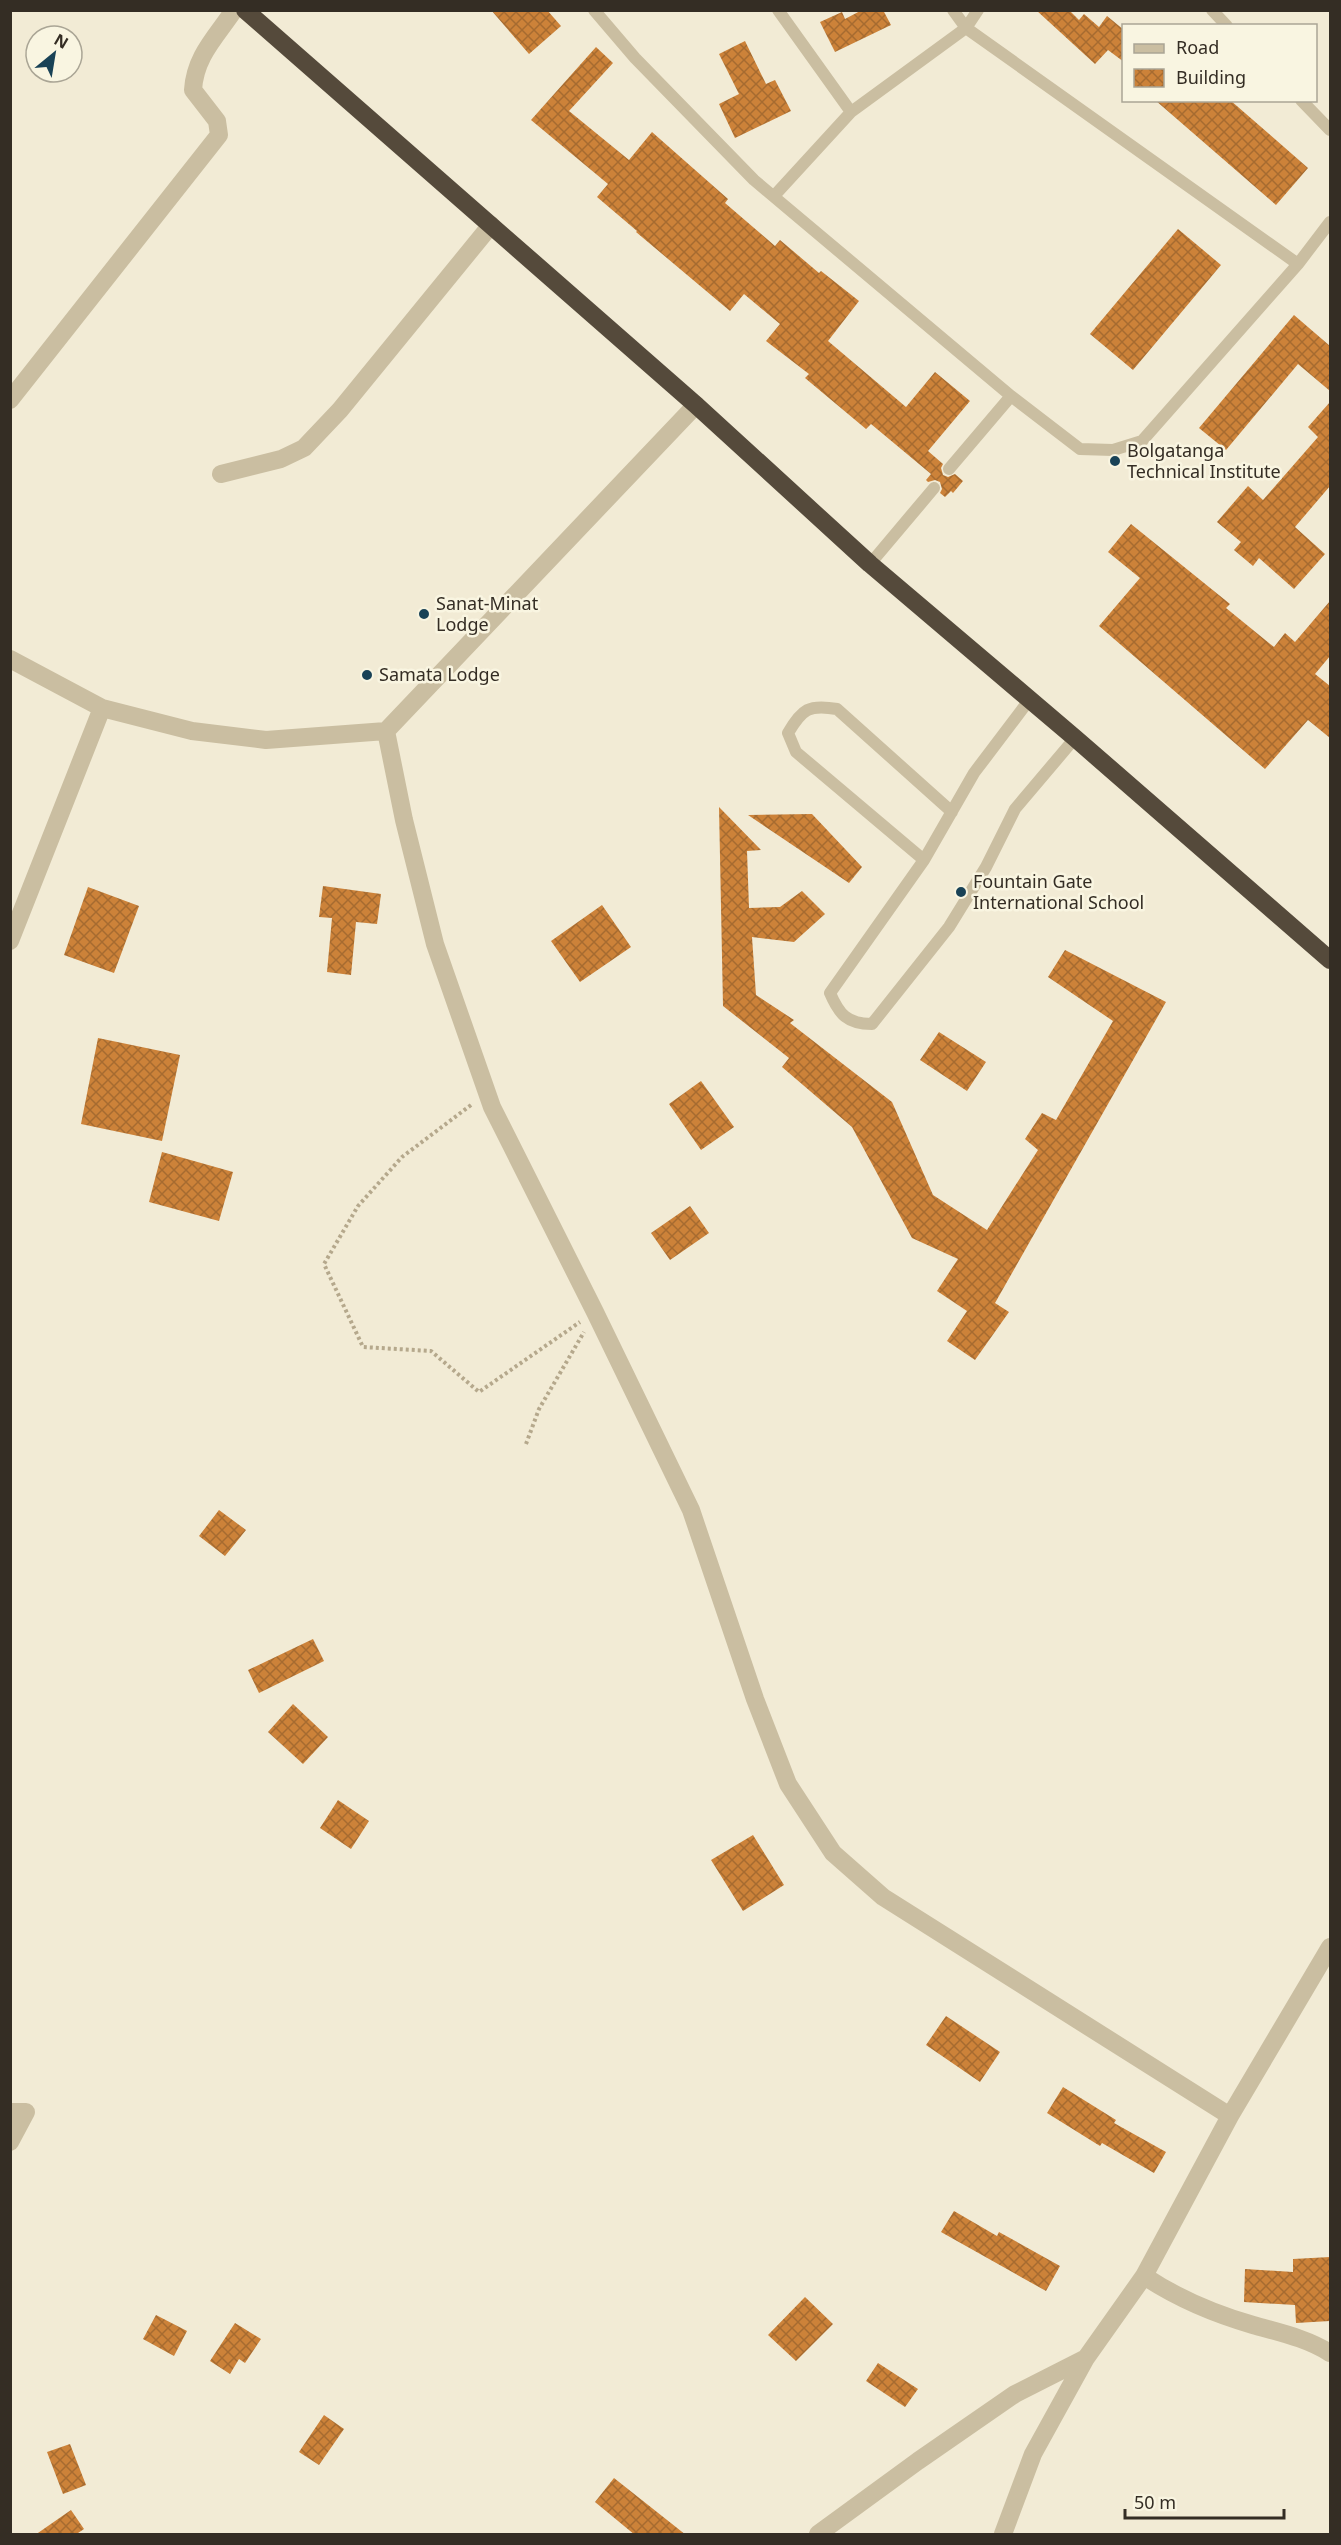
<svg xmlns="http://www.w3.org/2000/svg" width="1341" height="2545" font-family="'Noto Sans',sans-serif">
<defs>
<pattern id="building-cross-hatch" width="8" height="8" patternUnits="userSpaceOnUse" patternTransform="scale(1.5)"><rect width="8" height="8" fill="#cc8239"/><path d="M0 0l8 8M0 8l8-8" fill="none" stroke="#a66b30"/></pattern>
</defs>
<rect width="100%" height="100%" fill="#f2ebd5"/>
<path fill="url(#building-cross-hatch)" d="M491,10H547L561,26L529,54Z
M862,10H883L891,25L835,52L820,22L842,12L845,19Z
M1036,10H1069L1079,20L1084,14L1099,27L1107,16L1124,30V62L1108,50L1095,64Z
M745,41L766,84L775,80L791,111L735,138L719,104L739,94L719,54Z
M596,47L613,63L569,111L629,160L652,132L728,199L725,203L775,246L780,240L819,273L821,271L859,301L828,341L906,407L935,372L970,401L928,451L943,464L941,468L943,475L948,477L955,474L963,481L953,493L951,491L945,497L940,493L942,489L940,482L935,480L928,482L926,480L931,474L871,424L866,429L805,378L809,374L766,341L780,324L744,294L730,311L636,232L637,231L597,197L608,184L531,120Z
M1155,100H1230L1308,168L1276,205Z
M1178,229L1221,265L1133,370L1090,334Z
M1294,315L1330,346V391L1298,364L1226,450L1199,428Z
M1330,402V486L1295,527L1325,554L1294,589L1259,558L1253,566L1234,550L1241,542L1217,522L1248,486L1263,500L1318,437L1308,427Z
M1131,524L1230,604L1226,608L1274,647L1285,633L1295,642L1330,601V656L1315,674L1330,686V738L1308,720L1265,769L1099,626L1140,578L1108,552Z
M719,807L761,850L747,851L749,908L780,907L802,891L825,914L794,942L752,937L756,995L794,1020L790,1023L892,1102L933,1195L987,1230L1038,1150L1025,1139L1042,1113L1056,1120L1113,1021L1048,977L1065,950L1166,1002L995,1303L1009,1312L975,1360L947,1341L967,1311L937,1291L958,1259L912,1238L852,1127L782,1067L789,1058L723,1006Z
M812,814L862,867L849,883L748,815Z
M323,886L381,894L377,924L356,922L351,975L327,972L332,918L319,917Z
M88,887L139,906L114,973L64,955Z
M602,905L631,947L580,982L551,941Z
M939,1032L986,1062L967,1091L920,1060Z
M98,1038L180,1055L162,1141L81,1124Z
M701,1081L734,1127L701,1150L669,1104Z
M162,1152L233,1172L219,1221L149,1202Z
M690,1206L709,1233L670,1260L651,1233Z
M219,1510L246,1530L225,1556L199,1536Z
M313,1639L324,1661L259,1693L248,1670Z
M293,1704L328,1737L303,1764L268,1732Z
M338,1800L369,1821L351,1849L320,1828Z
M753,1835L784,1885L743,1911L711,1860Z
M946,2016L1000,2052L980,2082L926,2045Z
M1063,2087L1116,2120L1114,2123L1166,2152L1154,2173L1102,2143L1100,2146L1047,2113Z
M954,2211L997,2236L999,2232L1060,2266L1046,2291L941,2232Z
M1330,2257V2321L1296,2323L1295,2305L1244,2302L1245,2269L1293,2272V2259Z
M805,2297L833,2324L796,2361L768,2335Z
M156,2315L187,2331L174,2356L143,2339Z
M235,2323L261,2339L245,2363L239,2359L230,2374L210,2361Z
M878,2363L918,2389L905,2407L866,2381Z
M324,2415L344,2429L319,2465L299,2452Z
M70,2444L86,2485L63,2494L47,2452Z
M614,2478L686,2535H635L595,2502Z
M71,2510L84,2529L75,2535H35Z"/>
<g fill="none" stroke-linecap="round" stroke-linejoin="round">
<path stroke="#b5a88c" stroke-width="4" stroke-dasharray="3 3" stroke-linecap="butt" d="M471,1105L402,1157L358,1206L324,1264L363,1347L431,1351L479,1392L580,1322
M526,1444L539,1409L584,1332"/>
<path stroke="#cabea1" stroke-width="12" d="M594,10L635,58L754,180L1011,396L1080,449L1113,450L1142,441L1298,264L1330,222
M778,10L851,112
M953,10L966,28L1298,264
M1212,10L1227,26
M1301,100L1330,130
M774,196L851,112L966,28L978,10
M949,469L1011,396
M870,564L934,488
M1030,699L974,773L924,860L830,993C839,1014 847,1024 872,1024L949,927L986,867L1015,809L1075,738
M924,860L796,752L788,733C802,709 809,704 837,709L952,812"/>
<path stroke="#cabea1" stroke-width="18" d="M10,400L219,135L217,121L193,90C195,56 216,37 234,10
M696,405L386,731L404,820L435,944L492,1107L595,1312L691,1510L755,1699L788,1784L833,1853L883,1897L1230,2116L1330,1947
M221,474L281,459L304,448L340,410L491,225
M10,659L102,708L192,731L266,740L386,731
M10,941L102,708
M10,2112H26L10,2142
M1144,2276C1177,2298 1215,2314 1253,2325C1281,2333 1306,2338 1330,2353
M818,2534L918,2461L1015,2394L1086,2358
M1003,2534L1033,2454L1086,2358L1144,2276L1230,2116"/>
<path stroke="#554a3b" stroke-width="18" d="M245,10L696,405L870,564L1075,738L1330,960"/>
</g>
<g fill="#194256" stroke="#f9f5e1" stroke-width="2">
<circle cx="1115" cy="461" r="6"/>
<circle cx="424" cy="614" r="6"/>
<circle cx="367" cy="675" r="6"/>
<circle cx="961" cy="892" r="6"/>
</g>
<g text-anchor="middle" stroke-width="5" stroke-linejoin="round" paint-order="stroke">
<g font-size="18" fill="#342d24" stroke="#f9f5e1" text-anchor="start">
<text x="1127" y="457">Bolgatanga<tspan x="1127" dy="21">Technical Institute</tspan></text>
<text x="436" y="610">Sanat-Minat<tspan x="436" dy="21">Lodge</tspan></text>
<text x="379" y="681">Samata Lodge</text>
<text x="973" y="888">Fountain Gate<tspan x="973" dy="21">International School</tspan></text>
</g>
</g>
<rect width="1341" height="2545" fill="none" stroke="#342d24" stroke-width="24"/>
<rect x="1122" y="24" width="195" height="78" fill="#f9f5e1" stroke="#aaa595" stroke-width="1.5"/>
<rect x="1134" y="44" width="30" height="9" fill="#cabea1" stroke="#aaa595" stroke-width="1.5"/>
<text x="1176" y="54" font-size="18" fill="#342d24">Road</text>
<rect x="1134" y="69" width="30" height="18" fill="url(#building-cross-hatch)" stroke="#aaa595" stroke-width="1.5"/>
<text x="1176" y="84" font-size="18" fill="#342d24">Building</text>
<g transform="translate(54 54) rotate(30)"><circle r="28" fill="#f9f5e1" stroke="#aaa595" stroke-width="1.5"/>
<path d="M0-4.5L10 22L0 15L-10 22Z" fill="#194256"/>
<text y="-9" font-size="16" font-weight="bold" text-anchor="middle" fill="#342d24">N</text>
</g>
<path d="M1125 2509v9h159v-9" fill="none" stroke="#342d24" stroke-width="3"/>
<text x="1134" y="2509" font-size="18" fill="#342d24" stroke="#f9f5e1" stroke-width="4.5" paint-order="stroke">50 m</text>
</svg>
